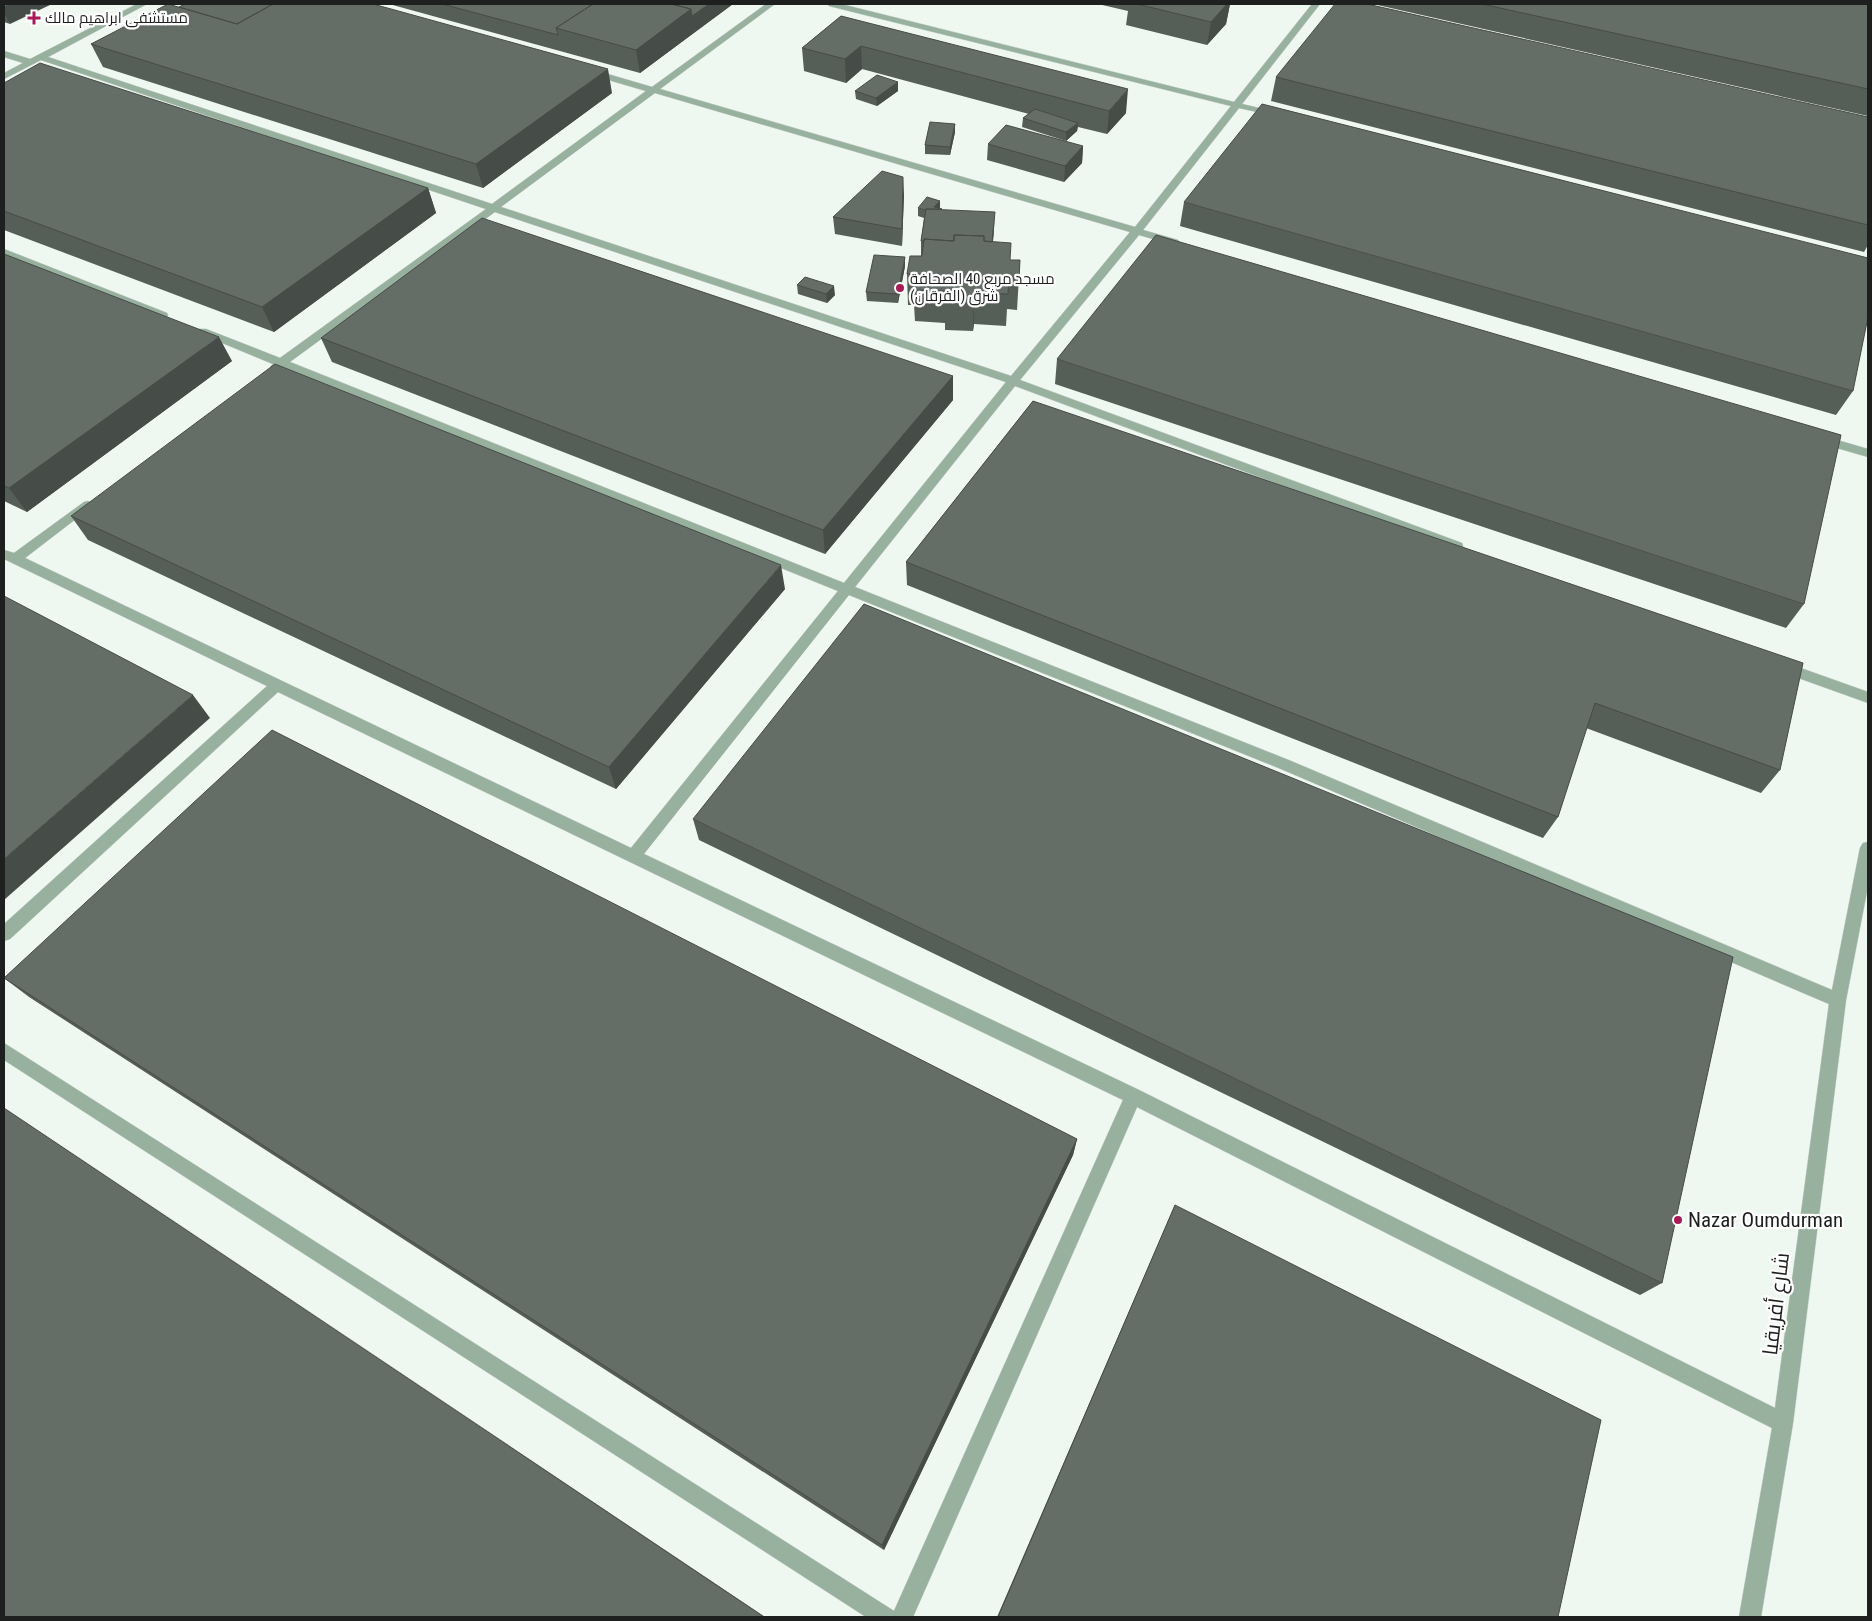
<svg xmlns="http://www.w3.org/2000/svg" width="1872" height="1621" font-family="'Roboto Condensed',Cairo,sans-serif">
<rect width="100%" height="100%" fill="#eef7f0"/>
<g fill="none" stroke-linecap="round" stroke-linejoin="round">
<defs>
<path id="minor" d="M137,4H147L48,57L492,204L646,91L588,74V70H594L652,87L766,4H775L660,89L1135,227L1231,106L829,6L828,4H841L1234,102L1312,4H1320L1242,104L1280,113V117L1239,108L1143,230L1178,240L1179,242L1178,244L1174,245L1139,235L1020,380L1462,543L1463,546L1462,549H1452L1015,386L855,587L1291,761L1832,990L1860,848L1863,843L1868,842V886L1846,1000L1793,1423L1761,1617H1739L1772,1428L1137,1107L913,1617H866L4,1060V1043L894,1611L1123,1100L278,692L10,939L4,941V924L267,686L4,559V550L14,553L84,502L88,501L94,505L25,558L631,848L838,591L283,367L276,371L272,369L270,367L273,364L198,333L196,331L198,329H206L280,358L486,209L41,60L4,79V73L23,63L4,57V51L30,59ZM655,93L1130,232L1011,376L501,207ZM495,212L1006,382L844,583L290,362ZM849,595L1281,769L1829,1004L1775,1408L1139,1090L644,854Z
M4,249L167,313L168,315L167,317H159L4,256Z
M1820,435L1868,449V457L1816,442L1814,439Z
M1781,661L1868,692V703L1776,670L1774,666L1776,662Z"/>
</defs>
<use href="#minor" stroke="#c8d0ca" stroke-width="1"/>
<use href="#minor" fill="#98b19e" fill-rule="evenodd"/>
</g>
<path fill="#565e58" d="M4,4L10,24L4,22Z
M389,4H733L640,73Z
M1098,4H1230L1226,24L1207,45L1126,25L1128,11Z
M1373,4H1868V116Z
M179,7L612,93L483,188L103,67L91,44Z
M841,16L1126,113L1107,134L1078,127L1077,131L1066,141L1022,127L1023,118L1029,114L862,69L846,83L804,71L802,48Z
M1276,77L1868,117V245L1864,252L1271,101Z
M898,82V91L877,106L856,99L855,91Z
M4,83L428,188L436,213L274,332L4,230Z
M955,124V132L950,155L925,154V145Z
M988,144L1083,146L1082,163L1064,182L987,160Z
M904,194L902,246L835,234L833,217Z
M1184,202L1853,391L1836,415L1180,226Z
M918,208L994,229L993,242L1010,260H1020L1017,310L1007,309L1006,326L974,324L973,331L945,330V323L915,321L914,305H908L907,274L921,256V241L924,218L918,216Z
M4,254L232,361L27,512L4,501Z
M905,266L898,303L867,301L866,292Z
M797,285L835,295L827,303L798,294Z
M321,338L953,376V400L825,554L332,362Z
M1057,359L1804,604L1786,628L1055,384Z
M1033,401L1780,770L1761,793L1586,728L1558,817L1543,838L907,585L906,562Z
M71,516L785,589L616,789L88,540Z
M693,819L1662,1283L1640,1295L699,840Z
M4,978L1077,1139L1073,1155L884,1550L29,997Z
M1175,1205L1558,1617H997Z"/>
<path fill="#464c47" d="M10,4H52L10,24L4,13V7Z
M709,4H733L695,32L692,16Z
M1227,4H1230L1226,24L1207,45L1211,22Z
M691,9L695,32L640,73L636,50Z
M861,46L862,69L846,83L845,59Z
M608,69L612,93L483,188L476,164Z
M898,82V91L877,106L876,98Z
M1128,89L1126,113L1107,134L1109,111Z
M1078,123L1077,131L1066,141V132Z
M955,124V132L950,155V147Z
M1083,146L1082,163L1064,182L1065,166Z
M903,177L904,194L902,246V229Z
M428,188L436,213L274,332L262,307Z
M940,201V209L934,207Z
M995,212L994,229L991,261L992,245Z
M905,257V266L898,303V294Z
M834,286L835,295L827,303L826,294Z
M974,293V324L973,331L974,300Z
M219,337L232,361L27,512L9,488Z
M953,376V400L825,554L823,530Z
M781,565L785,589L616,789L609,767Z
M193,695L210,718L4,900V859Z
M4,1107L765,1617H764Z
M1077,1139L1073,1155L884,1550L882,1545Z"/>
<path fill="#646d66" stroke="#464c47" d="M4,4H10L4,7Z
M168,4L237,24L273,4H373L608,69L476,164L91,44Z
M185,4H273L237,24L179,7Z
M442,4H593L556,28L558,35Z
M593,4H671L691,9L636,50L556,28Z
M671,4H709L692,16L691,9Z
M1137,4H1227L1211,22Z
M1335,4H1367L1868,117V225L1276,77Z
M1482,4H1868V89Z
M841,16L1128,89L1109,111L861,46L845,59L802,48Z
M40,63L428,188L262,307L4,211V83Z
M877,75L898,82L876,98L855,91Z
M1262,104L1868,258V317L1853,391L1184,202Z
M1035,109L1078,123L1066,132L1023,118Z
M930,122L955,124L950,147L925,145Z
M1006,125L1083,146L1065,166L988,144Z
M882,171L903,177L902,229L833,217Z
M927,197L940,201L934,207L942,209H926V210L918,208Z
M926,209L995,212L992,242L984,241V236L954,235V241L924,239V241H921Z
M482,218L953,376L823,530L321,338Z
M954,235L984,236V241L1011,243L1010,260H1020L1019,278H1009L1008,294L974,293V300L945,299V291L914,290L917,274H907L910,256H922L924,239L954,241Z
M1156,235L1841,435L1804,604L1057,359Z
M4,254L219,337L9,488L4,486Z
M874,255L905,257L898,294L866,292Z
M805,277L834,286L826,294L797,285Z
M275,364L781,565L609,767L71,516Z
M1033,401L1803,663L1780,770L1595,703L1558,817L906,562Z
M4,596L193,695L4,859Z
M864,604L1733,957L1662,1283L693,819Z
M272,730L1077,1139L882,1545L4,978Z
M4,1108L764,1617H4Z
M1175,1205L1601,1420L1558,1617H998Z"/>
<g fill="#a91955" stroke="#fff" stroke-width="2">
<path d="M31.5 10.5h5v5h5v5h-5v5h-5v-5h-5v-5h5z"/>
<circle cx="900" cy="288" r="5"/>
<circle cx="1678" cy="1220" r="5"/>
</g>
<g text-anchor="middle" stroke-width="4.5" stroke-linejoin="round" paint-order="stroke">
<g font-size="15" fill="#1d201e" stroke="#fff" text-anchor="start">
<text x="45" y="23">مستشفى ابراهيم مالك</text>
<text x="910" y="284">مسجد مربع 40 الصحافة<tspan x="910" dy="17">شرق (الفرقان)</tspan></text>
</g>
<g font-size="21" fill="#1d201e" stroke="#fff" text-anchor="start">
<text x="1688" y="1227">Nazar Oumdurman</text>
</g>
<g font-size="21" fill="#1d201e" stroke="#fff">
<text transform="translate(1776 1304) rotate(-83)" y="7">شارع أفريقيا</text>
</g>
</g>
<rect width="1872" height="1621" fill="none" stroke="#1d201e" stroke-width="10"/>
</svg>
